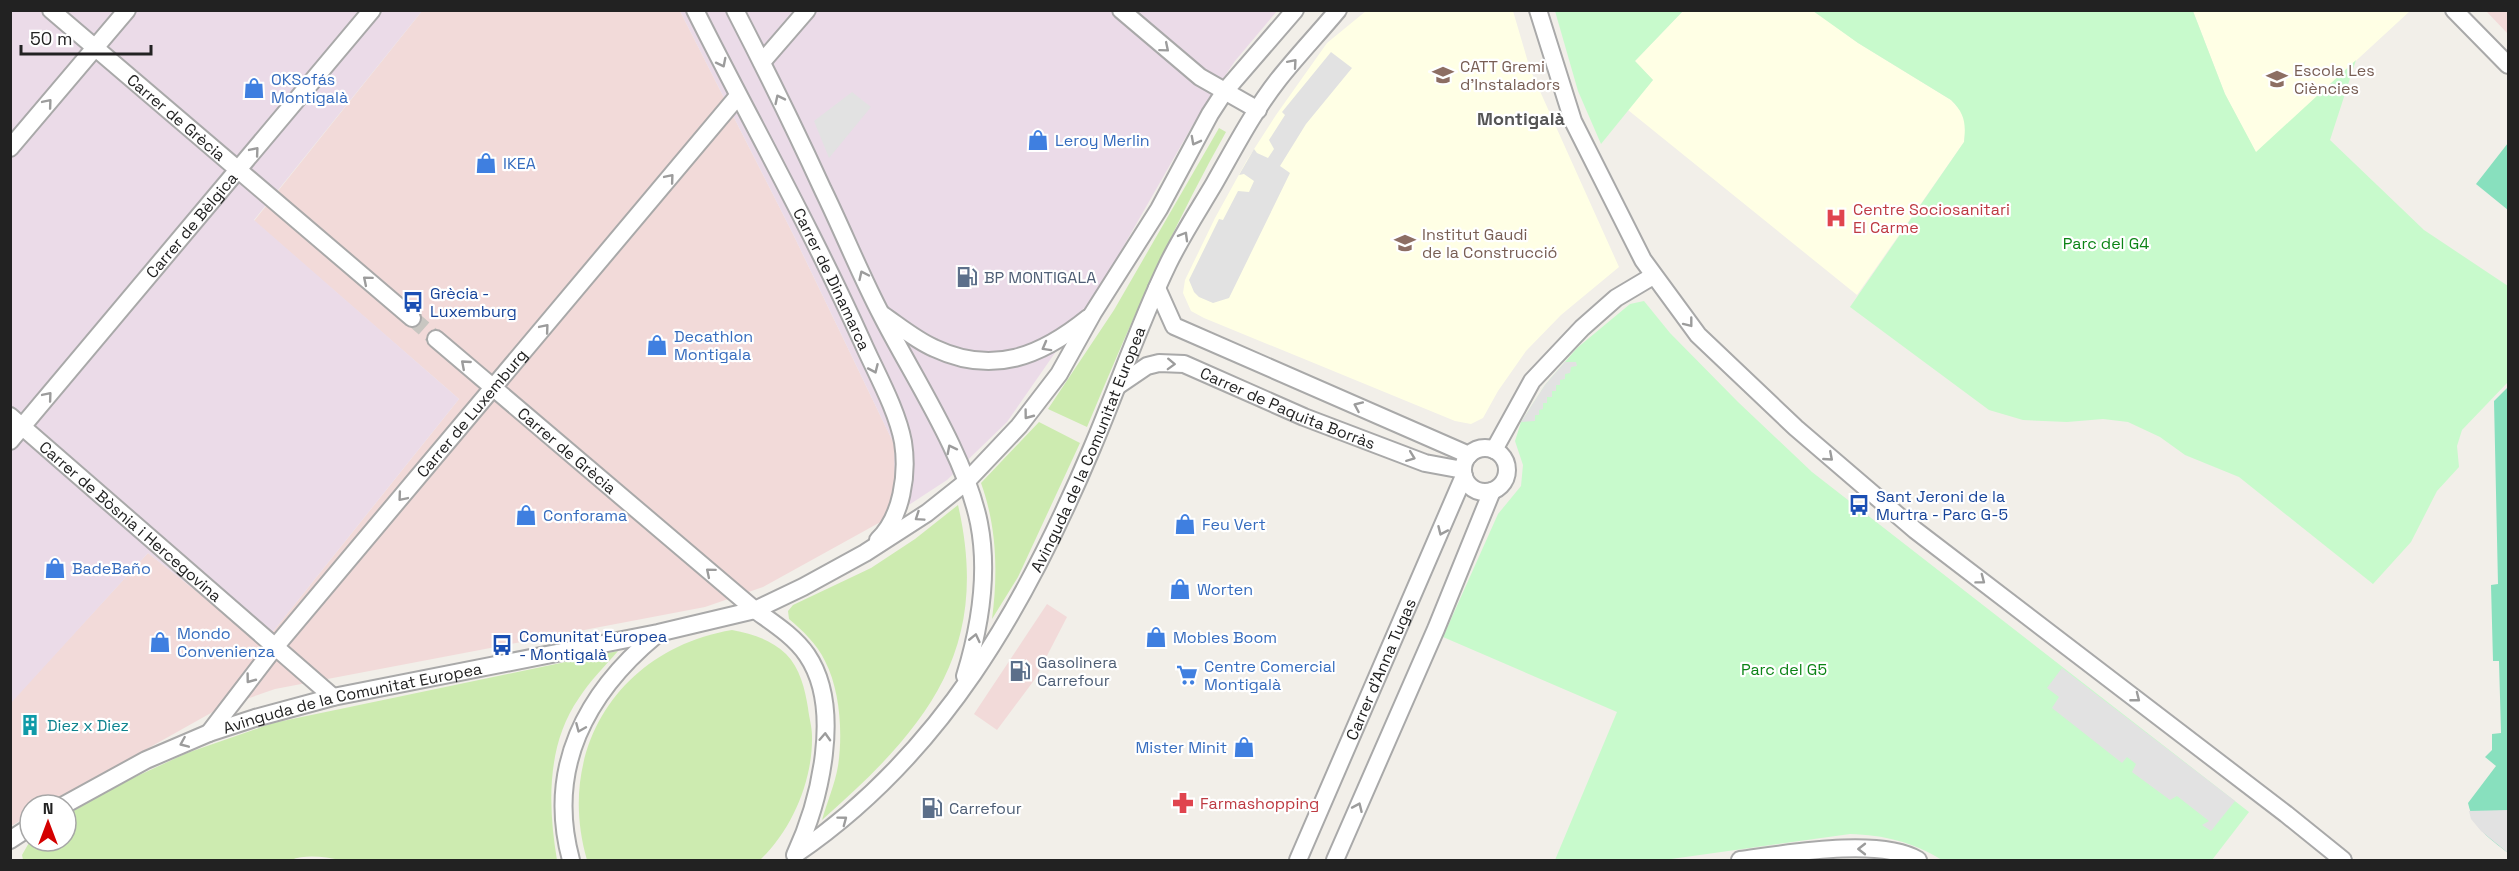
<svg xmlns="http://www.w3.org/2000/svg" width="2519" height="871" font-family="'Space Grotesk',sans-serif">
<rect width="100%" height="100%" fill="#f2efe9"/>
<path fill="#f2dad9" d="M422,11H680L793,234L894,444L895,514L763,587L705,607L275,689L218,709L47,805H30V815L11,826L10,703L148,553L263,644L459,399L254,221Z
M2486,11H2508V34Z
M1047,604L1067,617L1035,679L997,730L974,714Z"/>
<path fill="#ebdbe8" d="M11,11H422L254,220L459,399L263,644L148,553L11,703Z
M680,11H1277L1235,61L1199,114L1098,291L1007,422L947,480L895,514L894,444L793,234Z"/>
<path fill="#ffffe5" d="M1813,10L1858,43L1951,100L1963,113L1966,125L1964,142L1857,295L1628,110L1653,80L1635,61L1683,11Z
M1366,11H1513L1530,69L1619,267L1561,315L1526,351L1498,391L1483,418L1471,424L1455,421L1204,318L1191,311L1183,293L1185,280L1215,218L1247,160L1276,115L1327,43Z
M2193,11H2410L2256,153L2225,94Z"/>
<path fill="#cdebb0" d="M1219,128L1226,132C1172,228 1129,326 1087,427L1048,409L1114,310Z
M1039,422L1080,443L1018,577L992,619C998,574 997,527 981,483Z
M958,505C992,652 925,729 822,820C827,802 835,784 838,766C843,733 840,690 825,661C817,644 803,631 789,619L788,611L793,605L871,568L915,539Z
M732,630C752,634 770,639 786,654C800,668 805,689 808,708C809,717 812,727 812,736C813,780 792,830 760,860H587C555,750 619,649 732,630Z
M618,651C605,666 590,681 579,698C546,745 548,807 557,860H341C325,857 306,854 291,860H23L22,855L30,841H66V815L122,783L187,753L273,723Z"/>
<path fill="#c8facc" d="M1555,11H1683L1635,61L1653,80L1601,144L1578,91Z
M1813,11H2193L2225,94L2256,152L2356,60L2330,140L2424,230L2508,286V382L2462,430L2457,446L2459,467L2437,491L2411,542L2373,584L2239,477L2185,455L2160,437L2128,422L2103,419L2067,422L2023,420L1989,410L1850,307L1964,142C1966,123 1965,114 1951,100L1858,43Z
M1644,301L1670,333L1738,402L1812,472L2249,812L2212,860H1942C1913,842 1884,835 1850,834L1664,860H1555L1617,712L1443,637L1498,514L1521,486L1523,465L1515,441L1521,422L1545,385L1577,348L1630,304Z"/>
<path fill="#88e0be" d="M2508,143V210L2476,184Z
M2508,387V853C2488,837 2474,829 2468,803L2496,766L2485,757L2492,750V734L2501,733L2499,661H2493L2491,585L2498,584L2494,401Z"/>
<path fill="#e2e2e2" d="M1331,52L1352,68L1306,124L1280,166L1290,173L1229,298L1213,303L1199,297L1194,292L1189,280L1219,219L1223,220L1238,191L1249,192L1254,181L1244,174L1239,175L1254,149L1257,153L1268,158L1274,149L1269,140L1285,115L1282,112Z
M852,92L871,107L829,158L814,121Z
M1565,362H1576L1577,366L1571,367L1570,373L1565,374V379L1560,380V385H1556V391H1552V397H1547V403H1543V409L1539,410V415H1535V421L1521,422L1545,385Z
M2062,668L2235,801L2211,831L2202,825L2209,821L2177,796L2170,800L2132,772L2136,764L2127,757L2122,763L2052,708L2059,697L2047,688Z
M2508,810V853L2481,831L2471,819L2469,811Z"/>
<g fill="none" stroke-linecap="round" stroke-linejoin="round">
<path stroke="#c8c6c1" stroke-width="16" stroke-dasharray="16 8" stroke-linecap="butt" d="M412,318L436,339"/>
<defs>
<g id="minor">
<path id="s1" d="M51,10L412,318"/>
<path id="s2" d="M695,10C750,120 811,228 862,341C875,371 897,409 903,442C908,474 902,517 878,540"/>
<path d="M735,10C766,70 795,129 823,190C843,231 860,274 881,314C913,377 965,454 979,523C989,574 980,627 965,676"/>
<path d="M1121,10L1200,77L1258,110"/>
<path d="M1538,10L1573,121L1643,260L1698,335L1796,428L1915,530L2286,814L2343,860"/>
<path d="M2454,10L2508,65"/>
<path d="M762,62L807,10"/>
<path d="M10,148L127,10"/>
<path d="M1157,288L1174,326L1469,455"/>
<path d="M883,315C899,326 916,340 934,348C993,376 1041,356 1088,318"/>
<path id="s3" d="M436,339L755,610C773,623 794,636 807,655C843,708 820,801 795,855"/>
<path id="s4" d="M1119,385L1147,366L1159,363L1184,364L1304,417L1425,463L1463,470"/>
<path id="s5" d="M10,416L333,697"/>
<path id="s6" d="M10,441L372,10"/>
<circle cx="1485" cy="470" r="22"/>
<path d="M1494,450L1532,381L1582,328L1616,298L1653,276"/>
<path id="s7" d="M209,733L275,647L738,96"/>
<path id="s8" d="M64,805L146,760L209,733L255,718L333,697L658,633L755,610L803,587L865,553L927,513L966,482L1019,426L1059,374L1093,313L1159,209L1210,114L1225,91L1295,10"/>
<path d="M10,840L30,827"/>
<path id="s9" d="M796,854C941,755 1025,607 1092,448C1118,387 1139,324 1168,264C1181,237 1198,211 1214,184C1234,149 1253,112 1278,80C1297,56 1318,34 1338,10"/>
<path d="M571,860C546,768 586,693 656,635"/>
<path id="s10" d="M1298,860L1464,476"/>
<path d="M1335,860L1436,629L1492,491"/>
<path d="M1740,860C1785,854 1879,837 1918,860"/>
</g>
</defs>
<use href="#minor" stroke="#a9a9a9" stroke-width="20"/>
<use href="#minor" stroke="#fff" stroke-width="16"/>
</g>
<defs><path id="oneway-chevron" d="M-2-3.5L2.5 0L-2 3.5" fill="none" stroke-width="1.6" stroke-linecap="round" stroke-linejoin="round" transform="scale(1.5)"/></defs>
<g stroke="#9c9c9c">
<use href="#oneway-chevron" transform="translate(1165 48) rotate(40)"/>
<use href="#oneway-chevron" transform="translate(722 63) rotate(63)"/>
<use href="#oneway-chevron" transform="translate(1293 63) rotate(-49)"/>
<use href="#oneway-chevron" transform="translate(779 99) rotate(-116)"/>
<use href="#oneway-chevron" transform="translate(48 103) rotate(-50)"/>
<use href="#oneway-chevron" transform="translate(1195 141) rotate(118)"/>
<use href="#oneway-chevron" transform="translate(255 151) rotate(-50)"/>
<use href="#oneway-chevron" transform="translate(670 178) rotate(-50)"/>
<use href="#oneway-chevron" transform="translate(1184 236) rotate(-60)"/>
<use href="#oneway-chevron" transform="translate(863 275) rotate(-115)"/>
<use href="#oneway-chevron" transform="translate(367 280) rotate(-140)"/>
<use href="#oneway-chevron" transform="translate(1689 323) rotate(52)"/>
<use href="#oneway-chevron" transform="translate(545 328) rotate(-50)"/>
<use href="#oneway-chevron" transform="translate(1046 347) rotate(151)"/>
<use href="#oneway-chevron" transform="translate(465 364) rotate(-139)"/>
<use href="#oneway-chevron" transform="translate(1171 364) rotate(2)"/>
<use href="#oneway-chevron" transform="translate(874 369) rotate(66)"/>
<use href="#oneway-chevron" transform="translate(48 396) rotate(-50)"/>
<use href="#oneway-chevron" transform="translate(1358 406) rotate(-156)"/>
<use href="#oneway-chevron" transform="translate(1028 415) rotate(127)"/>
<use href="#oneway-chevron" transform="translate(951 449) rotate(-117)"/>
<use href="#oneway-chevron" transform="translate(1411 457) rotate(21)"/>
<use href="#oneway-chevron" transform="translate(1829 457) rotate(41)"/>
<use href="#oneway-chevron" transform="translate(402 497) rotate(130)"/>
<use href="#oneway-chevron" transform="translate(919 517) rotate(146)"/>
<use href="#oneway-chevron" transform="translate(1442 531) rotate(114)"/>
<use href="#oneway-chevron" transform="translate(710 572) rotate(-140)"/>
<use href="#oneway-chevron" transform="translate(1981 580) rotate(37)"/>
<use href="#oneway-chevron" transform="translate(975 638) rotate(-77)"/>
<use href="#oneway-chevron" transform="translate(250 679) rotate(127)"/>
<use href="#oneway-chevron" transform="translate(2136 698) rotate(38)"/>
<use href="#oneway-chevron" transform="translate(580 728) rotate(113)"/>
<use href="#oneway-chevron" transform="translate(825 737) rotate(-87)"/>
<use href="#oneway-chevron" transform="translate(184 743) rotate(157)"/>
<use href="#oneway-chevron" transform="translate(1358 807) rotate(-66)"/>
<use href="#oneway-chevron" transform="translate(843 820) rotate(-37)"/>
<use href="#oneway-chevron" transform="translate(1862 849) rotate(-180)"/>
</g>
<defs>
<symbol id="university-bare" viewBox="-9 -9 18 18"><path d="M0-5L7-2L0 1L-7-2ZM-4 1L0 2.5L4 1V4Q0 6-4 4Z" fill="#8d6e63" stroke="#fff" stroke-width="2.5" paint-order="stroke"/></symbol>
<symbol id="school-bare" viewBox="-9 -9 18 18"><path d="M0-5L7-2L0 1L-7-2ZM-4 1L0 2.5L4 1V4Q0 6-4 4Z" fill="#8d6e63" stroke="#fff" stroke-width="2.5" paint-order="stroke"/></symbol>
<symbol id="shop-bare" viewBox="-9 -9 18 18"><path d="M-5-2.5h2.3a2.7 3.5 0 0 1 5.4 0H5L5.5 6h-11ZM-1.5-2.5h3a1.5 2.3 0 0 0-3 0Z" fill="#3f7fe0" stroke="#fff" stroke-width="2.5" paint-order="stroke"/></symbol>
<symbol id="hospital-bare" viewBox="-9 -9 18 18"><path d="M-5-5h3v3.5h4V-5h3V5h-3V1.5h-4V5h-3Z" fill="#e0444e" stroke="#fff" stroke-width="2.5" paint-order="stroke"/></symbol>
<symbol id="fuel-bare" viewBox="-9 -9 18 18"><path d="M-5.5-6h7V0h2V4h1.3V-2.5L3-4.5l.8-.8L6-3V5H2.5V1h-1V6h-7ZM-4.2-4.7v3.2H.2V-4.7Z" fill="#5c6f8a" stroke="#fff" stroke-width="2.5" paint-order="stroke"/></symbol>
<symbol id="bus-bare" viewBox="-9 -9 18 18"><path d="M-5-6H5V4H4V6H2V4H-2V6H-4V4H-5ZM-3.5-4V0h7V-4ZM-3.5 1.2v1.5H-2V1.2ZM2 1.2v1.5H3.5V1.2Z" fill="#1a4fb4" stroke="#fff" stroke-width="2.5" paint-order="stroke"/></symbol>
<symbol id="supermarket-bare" viewBox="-9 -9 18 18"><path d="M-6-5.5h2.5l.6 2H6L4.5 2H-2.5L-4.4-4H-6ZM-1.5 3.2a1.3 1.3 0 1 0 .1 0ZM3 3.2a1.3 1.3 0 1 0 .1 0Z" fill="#3f7fe0" stroke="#fff" stroke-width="2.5" paint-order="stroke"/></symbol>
<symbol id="building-bare" viewBox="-9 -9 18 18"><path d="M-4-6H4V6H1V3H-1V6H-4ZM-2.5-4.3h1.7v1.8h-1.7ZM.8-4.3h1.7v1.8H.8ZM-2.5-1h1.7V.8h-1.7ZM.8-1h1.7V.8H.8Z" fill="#0f9aa8" stroke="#fff" stroke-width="2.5" paint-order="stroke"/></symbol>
<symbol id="pharmacy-bare" viewBox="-9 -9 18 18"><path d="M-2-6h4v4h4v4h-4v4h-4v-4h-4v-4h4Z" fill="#e0444e" stroke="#fff" stroke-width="2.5" paint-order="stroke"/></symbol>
</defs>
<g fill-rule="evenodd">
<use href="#university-bare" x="1428" y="60" width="30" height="30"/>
<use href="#school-bare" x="2262" y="64" width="30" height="30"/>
<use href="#shop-bare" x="239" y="73" width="30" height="30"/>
<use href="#shop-bare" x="1023" y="125" width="30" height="30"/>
<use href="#shop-bare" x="471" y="148" width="30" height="30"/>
<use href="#hospital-bare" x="1821" y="203" width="30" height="30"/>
<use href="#university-bare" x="1390" y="228" width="30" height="30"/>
<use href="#fuel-bare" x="952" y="262" width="30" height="30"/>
<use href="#bus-bare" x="398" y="287" width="30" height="30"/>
<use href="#shop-bare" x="642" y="330" width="30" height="30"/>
<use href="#bus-bare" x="1844" y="490" width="30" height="30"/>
<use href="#shop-bare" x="511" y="500" width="30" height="30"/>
<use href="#shop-bare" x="1170" y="509" width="30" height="30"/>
<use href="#shop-bare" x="40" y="553" width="30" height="30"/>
<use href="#shop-bare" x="1165" y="574" width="30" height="30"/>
<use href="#shop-bare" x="1141" y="622" width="30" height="30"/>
<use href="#shop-bare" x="145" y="627" width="30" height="30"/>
<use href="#bus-bare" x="487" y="630" width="30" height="30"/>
<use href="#fuel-bare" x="1005" y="656" width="30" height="30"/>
<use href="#supermarket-bare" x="1172" y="660" width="30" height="30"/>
<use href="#building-bare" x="15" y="710" width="30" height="30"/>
<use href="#shop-bare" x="1229" y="732" width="30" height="30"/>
<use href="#pharmacy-bare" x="1168" y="788" width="30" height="30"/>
<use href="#fuel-bare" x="917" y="793" width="30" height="30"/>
</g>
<g text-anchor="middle" stroke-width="4.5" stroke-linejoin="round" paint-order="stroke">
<g font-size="16" fill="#785e54" stroke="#fff" text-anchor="start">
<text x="1460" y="72">CATT Gremi<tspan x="1460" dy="18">d'Instaladors</tspan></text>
<text x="2294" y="76">Escola Les<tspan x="2294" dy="18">Ciències</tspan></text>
<text x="1422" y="240">Institut Gaudi<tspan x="1422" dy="18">de la Construcció</tspan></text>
</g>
<g font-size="16" fill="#366cbe" stroke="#fff" text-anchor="start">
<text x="271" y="85">OKSofás<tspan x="271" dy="18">Montigalà</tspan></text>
<text x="1055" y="146">Leroy Merlin</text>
<text x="503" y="169">IKEA</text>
<text x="674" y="342">Decathlon<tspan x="674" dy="18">Montigala</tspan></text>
<text x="543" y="521">Conforama</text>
<text x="1202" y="530">Feu Vert</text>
<text x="72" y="574">BadeBaño</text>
<text x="1197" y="595">Worten</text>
<text x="177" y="639">Mondo<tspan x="177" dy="18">Convenienza</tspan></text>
<text x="1173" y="643">Mobles Boom</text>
<text x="1204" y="672">Centre Comercial<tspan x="1204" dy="18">Montigalà</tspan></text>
<text x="1227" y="753" text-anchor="end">Mister Minit</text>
</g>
<g font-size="16" fill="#222" stroke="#fff">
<text dy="6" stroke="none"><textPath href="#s1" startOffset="165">Carrer de Grècia</textPath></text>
<text dy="6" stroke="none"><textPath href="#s6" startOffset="282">Carrer de Bèlgica</textPath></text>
<text dy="6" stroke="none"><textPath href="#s2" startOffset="302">Carrer de Dinamarca</textPath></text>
<text dy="6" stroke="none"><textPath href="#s4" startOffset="184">Carrer de Paquita Borràs</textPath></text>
<text dy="6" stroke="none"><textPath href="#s7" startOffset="414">Carrer de Luxemburg</textPath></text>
<text dy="6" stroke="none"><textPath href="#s9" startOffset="507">Avinguda de la Comunitat Europea</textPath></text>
<text dy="6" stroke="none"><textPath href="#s3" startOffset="172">Carrer de Grècia</textPath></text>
<text dy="6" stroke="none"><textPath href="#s5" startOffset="160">Carrer de Bòsnia i Hercegovina</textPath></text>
<text dy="6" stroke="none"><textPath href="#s10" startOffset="208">Carrer d'Anna Tugas</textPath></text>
<text dy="6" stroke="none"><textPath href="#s8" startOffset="310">Avinguda de la Comunitat Europea</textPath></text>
</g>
<g font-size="16" fill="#be3a42" stroke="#fff" text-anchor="start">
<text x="1853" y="215">Centre Sociosanitari<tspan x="1853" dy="18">El Carme</tspan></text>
<text x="1200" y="809">Farmashopping</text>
</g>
<g font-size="16" fill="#0c8416" stroke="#fff">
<text x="2106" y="249">Parc del G4</text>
<text x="1784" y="675">Parc del G5</text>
</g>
<g font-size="16" fill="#4e5e75" stroke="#fff" text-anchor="start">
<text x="984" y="283">BP MONTIGALA</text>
<text x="1037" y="668">Gasolinera<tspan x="1037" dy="18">Carrefour</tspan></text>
<text x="949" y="814">Carrefour</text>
</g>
<g font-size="16" fill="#164399" stroke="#fff" text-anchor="start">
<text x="430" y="299">Grècia -<tspan x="430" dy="18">Luxemburg</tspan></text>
<text x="1876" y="502">Sant Jeroni de la<tspan x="1876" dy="18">Murtra - Parc G-5</tspan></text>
<text x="519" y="642">Comunitat Europea<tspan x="519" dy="18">- Montigalà</tspan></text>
</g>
<g font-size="16" fill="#0d838f" stroke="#fff" text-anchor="start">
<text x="47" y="731">Diez x Diez</text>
</g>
<g font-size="18" font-weight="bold" fill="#555" stroke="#fff">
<text x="1521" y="125">Montigalà</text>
</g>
</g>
<rect width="2519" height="871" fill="none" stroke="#222222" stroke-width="24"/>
<g transform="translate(48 823)"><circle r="28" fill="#ffffff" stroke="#a7a7a7" stroke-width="1.5"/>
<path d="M0-4.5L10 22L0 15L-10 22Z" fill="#d40000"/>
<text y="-9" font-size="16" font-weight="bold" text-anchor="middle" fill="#222222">N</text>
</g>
<path d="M21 45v9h130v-9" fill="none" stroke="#222222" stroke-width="3"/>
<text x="30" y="45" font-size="18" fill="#222222" stroke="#ffffff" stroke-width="4.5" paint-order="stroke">50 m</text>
</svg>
